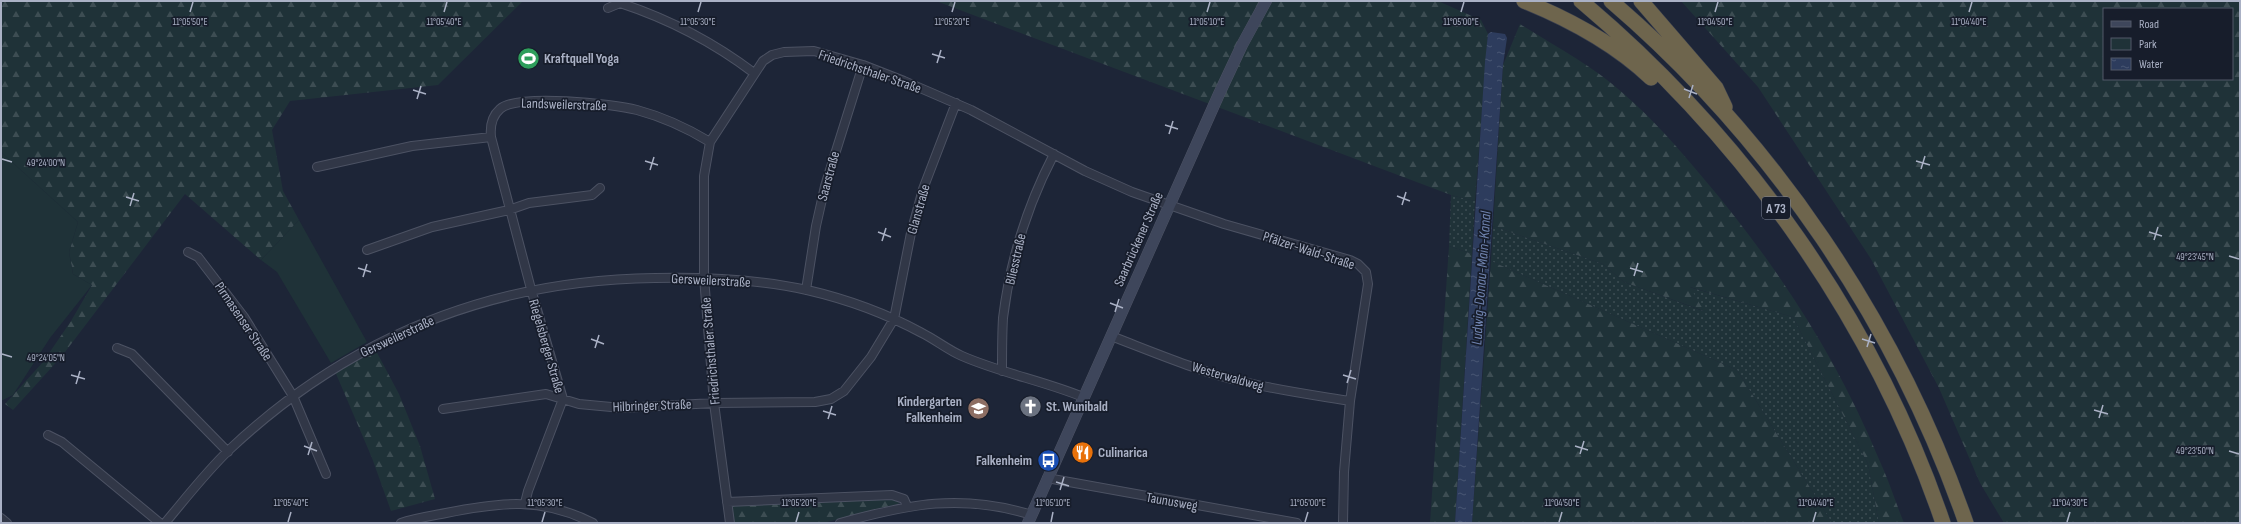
<svg xmlns="http://www.w3.org/2000/svg" width="2241" height="524" font-family="'Sofia Sans Condensed',sans-serif">
<defs>
<pattern id="grass-dots" width="8" height="8" patternUnits="userSpaceOnUse"><rect width="8" height="8" fill="#1f3238"/><path d="M2 2h.1M6 6h.1" fill="none" stroke="#3d4d53" stroke-width="1.8" stroke-linecap="round"/></pattern>
<pattern id="forest-firs" width="22" height="20" patternUnits="userSpaceOnUse"><rect width="22" height="20" fill="#1f3238"/><path d="M5 1l3.5 6h-7zM16 11l3.5 6h-7z" fill="#3d4d53"/></pattern>
<pattern id="water-ripples" width="26" height="14" patternUnits="userSpaceOnUse"><rect width="26" height="14" fill="#2d3c5d"/><path d="M2 4q2-2 4 0t4 0M15 11q2-2 4 0t4 0" fill="none" stroke="#495673"/></pattern>
</defs>
<rect width="100%" height="100%" fill="#1d2537"/>
<path fill="url(#grass-dots)" d="M1451,195L1475,201L1472,254L1449,246Z
M1493,226L1603,264L1624,282L1703,311L1689,287L1793,317L1868,464L1879,523H1832L1737,370L1491,261Z"/>
<path fill="url(#forest-firs)" fill-rule="evenodd" d="M1,1H523L438,85L290,101L272,130L283,191L299,220L261,260L185,194L62,356L13,410L5,404L43,362L71,321L92,285L73,274L69,252L78,222L1,152Z
M936,1H1438L1481,20L1488,34L1475,201L1451,195Z
M1681,1H2240V523H2004L1980,483L1939,388L1871,259L1758,87ZM2104,9H2232V79H2104Z
M1520,24C1556,47 1593,66 1624,94C1654,120 1679,149 1704,179C1774,261 1837,357 1878,457C1888,478 1895,501 1904,523H1879L1868,464L1793,317L1690,287L1704,311L1624,282L1603,264L1493,226L1503,65Z
M1449,246L1472,254L1455,523H1430Z
M1491,261L1737,370L1832,523H1472Z
M375,349L399,394L420,446L435,499L391,511L372,458L334,369Z
M898,497L901,500L898,504L823,523H734L732,504Z"/>
<path fill="#1f3238" d="M1,152L78,222L69,252L73,274L92,285L50,338L13,395L1,401Z
M299,220L367,342L331,363L277,272L261,260Z"/>
<path fill="url(#water-ripples)" d="M1491,32L1505,34L1507,38L1503,65L1472,523H1455L1485,62L1488,34Z"/>
<g fill="none" stroke-linecap="round" stroke-linejoin="round">
<defs>
<path id="street" d="M608,8L620,3C669,19 713,42 754,73
M317,167L412,146L491,137
M367,250L432,227L509,210L529,203L592,195L600,188
M188,252L198,257L244,317L293,396L326,474
M806,290L816,226L825,186L863,65
M1111,336C1153,352 1195,370 1240,381C1276,390 1313,395 1350,401
M117,348L132,354L228,452
M1002,371C1002,353 1002,335 1003,318C1010,261 1027,206 1054,154
M443,409L546,394L579,404L622,408L714,403L815,402L831,399L844,391L871,357L894,319L911,233L923,189L956,103
M48,435L62,442L160,523
M1047,478L1297,523
M727,502L892,495L904,499L907,506
M525,503L528,491L563,399L531,289L491,137C490,127 492,116 500,109C518,93 613,104 637,110C663,117 687,128 710,142
M1,518L7,523
M165,523C186,498 206,472 229,450C349,337 491,280 655,278C705,277 758,279 807,290C846,299 887,314 922,333C936,340 948,350 962,356C1001,373 1044,381 1083,397
M401,523C415,518 431,516 446,513C500,502 542,497 593,523
M730,523L714,403L704,277V176L710,142L763,61L772,55L784,52L814,51L863,65L904,81L971,110L1085,171L1132,192L1224,224L1350,260L1358,264L1366,272L1368,284L1350,401L1344,472L1343,523
M840,523C909,504 961,493 1032,515"/>
<path id="secondary" d="M1028,523L1219,94L1242,45L1266,1"/>
<path id="highway" d="M1524,1C1571,20 1614,43 1651,78
M1581,1C1745,139 1874,320 1943,523
M1611,1C1772,139 1896,322 1966,523
M1641,1L1716,88L1725,107"/>
</defs>
<use href="#street" stroke="#4c5263" stroke-width="10"/>
<use href="#secondary" stroke="#4c5263" stroke-width="12"/>
<use href="#highway" stroke="#393f4f" stroke-width="16"/>
<use href="#street" stroke="#313747" stroke-width="8"/>
<use href="#secondary" stroke="#3e465b" stroke-width="11"/>
<use href="#highway" stroke="#6e654d" stroke-width="15"/>
</g>
<path fill="none" stroke="#aab1c5" stroke-width="1.5" d="M190,12L193,2M444,12L447,2M698,12L701,2M952,12L955,2M1207,12L1210,2M1461,12L1464,2M1715,12L1718,2M1969,12L1972,2M932,54L945,58M937,63L941,50M1684,89L1697,94M413,90L426,94M1689,98L1693,85M417,99L421,86M1165,125L1178,129M1169,134L1173,121M2,159L12,162M645,161L658,165M1916,161L1930,165M1921,169L1925,156M650,170L654,157M1397,196L1410,201M126,197L139,201M1402,205L1406,192M130,206L134,193M878,232L891,237M2149,232L2162,236M2154,240L2158,227M882,241L886,228M2229,256L2239,259M358,268L371,272M1630,268L1643,272M1634,276L1638,263M363,277L367,264M1110,303L1123,308M1115,312L1119,299M591,339L604,344M1862,339L1875,343M1867,347L1871,334M595,348L599,335M2,354L12,357M71,375L85,379M1343,375L1356,379M1347,383L1351,370M76,384L80,371M2094,410L2108,414M823,411L836,415M2099,418L2103,405M828,419L832,406M304,446L317,451M1575,446L1588,450M2229,451L2239,454M1580,454L1584,441M308,455L312,442M1056,482L1069,486M1060,490L1064,477M288,522L291,512M542,522L545,512M796,522L799,512M1051,522L1053,512M1305,522L1308,512M1559,522L1562,512M1813,522L1816,512M2067,522L2070,512"/>
<defs>
<symbol id="stadium-disc" viewBox="-11 -11 22 22"><circle r="9.5" fill="#2e9e5b" stroke="#171d2b"/><path d="M0-5a6.5 5 0 1 0 0 10a6.5 5 0 1 0 0-10ZM-3.5-1.8h7v3.6h-7Z" fill="#fff"/></symbol>
<symbol id="church-disc" viewBox="-11 -11 22 22"><circle r="9.5" fill="#6b7280" stroke="#171d2b"/><path d="M-1.2-6h2.4v3.5h3.3v2.4h-3.3V6h-2.4V-.1h-3.3v-2.4h3.3Z" fill="#fff"/></symbol>
<symbol id="school-disc" viewBox="-11 -11 22 22"><circle r="9.5" fill="#8d6e63" stroke="#171d2b"/><path d="M0-5L7-2L0 1L-7-2ZM-4 1L0 2.5L4 1V4Q0 6-4 4Z" fill="#fff"/></symbol>
<symbol id="restaurant-disc" viewBox="-11 -11 22 22"><circle r="9.5" fill="#e8710a" stroke="#171d2b"/><path d="M-5-6h1v4h1v-4h1v4h1v-4h1v5L-1.5 .5V6h-2V.5L-5-1ZM5-6V6H3V1.5H1.5Q1.5-4 5-6Z" fill="#fff"/></symbol>
<symbol id="bus-disc" viewBox="-11 -11 22 22"><circle r="9.5" fill="#1a4fb4" stroke="#171d2b"/><path d="M-5-6H5V4H4V6H2V4H-2V6H-4V4H-5ZM-3.5-4V0h7V-4ZM-3.5 1.2v1.5H-2V1.2ZM2 1.2v1.5H3.5V1.2Z" fill="#fff"/></symbol>
</defs>
<g fill-rule="evenodd">
<use href="#stadium-disc" x="516" y="46" width="25" height="25"/>
<use href="#church-disc" x="1018" y="394" width="25" height="25"/>
<use href="#school-disc" x="966" y="396" width="25" height="25"/>
<use href="#restaurant-disc" x="1070" y="440" width="25" height="25"/>
<use href="#bus-disc" x="1036" y="448" width="25" height="25"/>
</g>
<g text-anchor="middle" stroke-width="3.5" stroke-linejoin="round" paint-order="stroke">
<rect fill="#171d2b" stroke="#7e8597" stroke-width="1" x="1762" y="197" width="28" height="22" rx="3"/>
<g font-size="13" font-weight="bold" fill="#aab1c5">
<text x="1776" y="213">A 73</text>
</g>
<g font-size="14" font-weight="bold" fill="#aab1c5" stroke="#171d2b" text-anchor="start">
<text x="544" y="63">Kraftquell Yoga</text>
<text x="962" y="406" text-anchor="end">Kindergarten<tspan x="962" dy="16">Falkenheim</tspan></text>
<text x="1046" y="411">St. Wunibald</text>
<text x="1098" y="457">Culinarica</text>
<text x="1032" y="465" text-anchor="end">Falkenheim</text>
</g>
<g font-size="14" fill="#aab1c5" stroke="#171d2b">
<text transform="translate(870 71) rotate(19)" y="5">Friedrichsthaler Straße</text>
<text transform="translate(564 104) rotate(2)" y="5">Landsweilerstraße</text>
<text transform="translate(828 176) rotate(-75)" y="5">Saarstraße</text>
<text transform="translate(918 209) rotate(-74)" y="5">Glanstraße</text>
<text transform="translate(1138 239) rotate(-66)" y="5">Saarbrückener Straße</text>
<text transform="translate(1309 250) rotate(18)" y="5">Pfälzer-Wald-Straße</text>
<text transform="translate(1015 259) rotate(-77)" y="5">Bliesstraße</text>
<text transform="translate(711 280) rotate(3)" y="5">Gersweilerstraße</text>
<text transform="translate(244 321) rotate(56)" y="5">Pirmasenser Straße</text>
<text transform="translate(397 336) rotate(-25)" y="5">Gersweilerstraße</text>
<text transform="translate(547 346) rotate(74)" y="5">Riegelsberger Straße</text>
<text transform="translate(710 351) rotate(-95)" y="5">Friedrichsthaler Straße</text>
<text transform="translate(1228 376) rotate(16)" y="5">Westerwaldweg</text>
<text transform="translate(652 405) rotate(-2)" y="5">Hilbringer Straße</text>
<text transform="translate(1172 501) rotate(10)" y="5">Taunusweg</text>
</g>
<g font-size="15" font-style="italic" fill="#7084b0" stroke="#171d2b">
<text transform="translate(1481 278) rotate(-86)" y="5">Ludwig-Donau-Main-Kanal</text>
</g>
</g>
<g font-size="10" text-anchor="middle" fill="#aab1c5" stroke="#171d2b" stroke-width="3.5" stroke-linejoin="round" paint-order="stroke">
<text x="190" y="25">11°05'50"E</text>
<text x="444" y="25">11°05'40"E</text>
<text x="698" y="25">11°05'30"E</text>
<text x="952" y="25">11°05'20"E</text>
<text x="1207" y="25">11°05'10"E</text>
<text x="1461" y="25">11°05'00"E</text>
<text x="1715" y="25">11°04'50"E</text>
<text x="1969" y="25">11°04'40"E</text>
<text x="46" y="166">49°24'00"N</text>
<text x="2195" y="260">49°23'45"N</text>
<text x="46" y="361">49°24'05"N</text>
<text x="2195" y="454">49°23'50"N</text>
<text x="291" y="506">11°05'40"E</text>
<text x="545" y="506">11°05'30"E</text>
<text x="799" y="506">11°05'20"E</text>
<text x="1053" y="506">11°05'10"E</text>
<text x="1308" y="506">11°05'00"E</text>
<text x="1562" y="506">11°04'50"E</text>
<text x="1816" y="506">11°04'40"E</text>
<text x="2070" y="506">11°04'30"E</text>
</g>
<rect width="2241" height="524" fill="none" stroke="#aab1c5" stroke-width="4"/>
<rect x="2103" y="8" width="130" height="72" fill="#171d2b" stroke="#525869"/>
<rect x="2111" y="21" width="20" height="6" fill="#3e465b" stroke="#525869"/>
<text x="2139" y="28" font-size="12" fill="#aab1c5">Road</text>
<rect x="2111" y="38" width="20" height="12" fill="#1f3238" stroke="#525869"/>
<text x="2139" y="48" font-size="12" fill="#aab1c5">Park</text>
<rect x="2111" y="58" width="20" height="12" fill="url(#water-ripples)" stroke="#525869"/>
<text x="2139" y="68" font-size="12" fill="#aab1c5">Water</text>
</svg>
